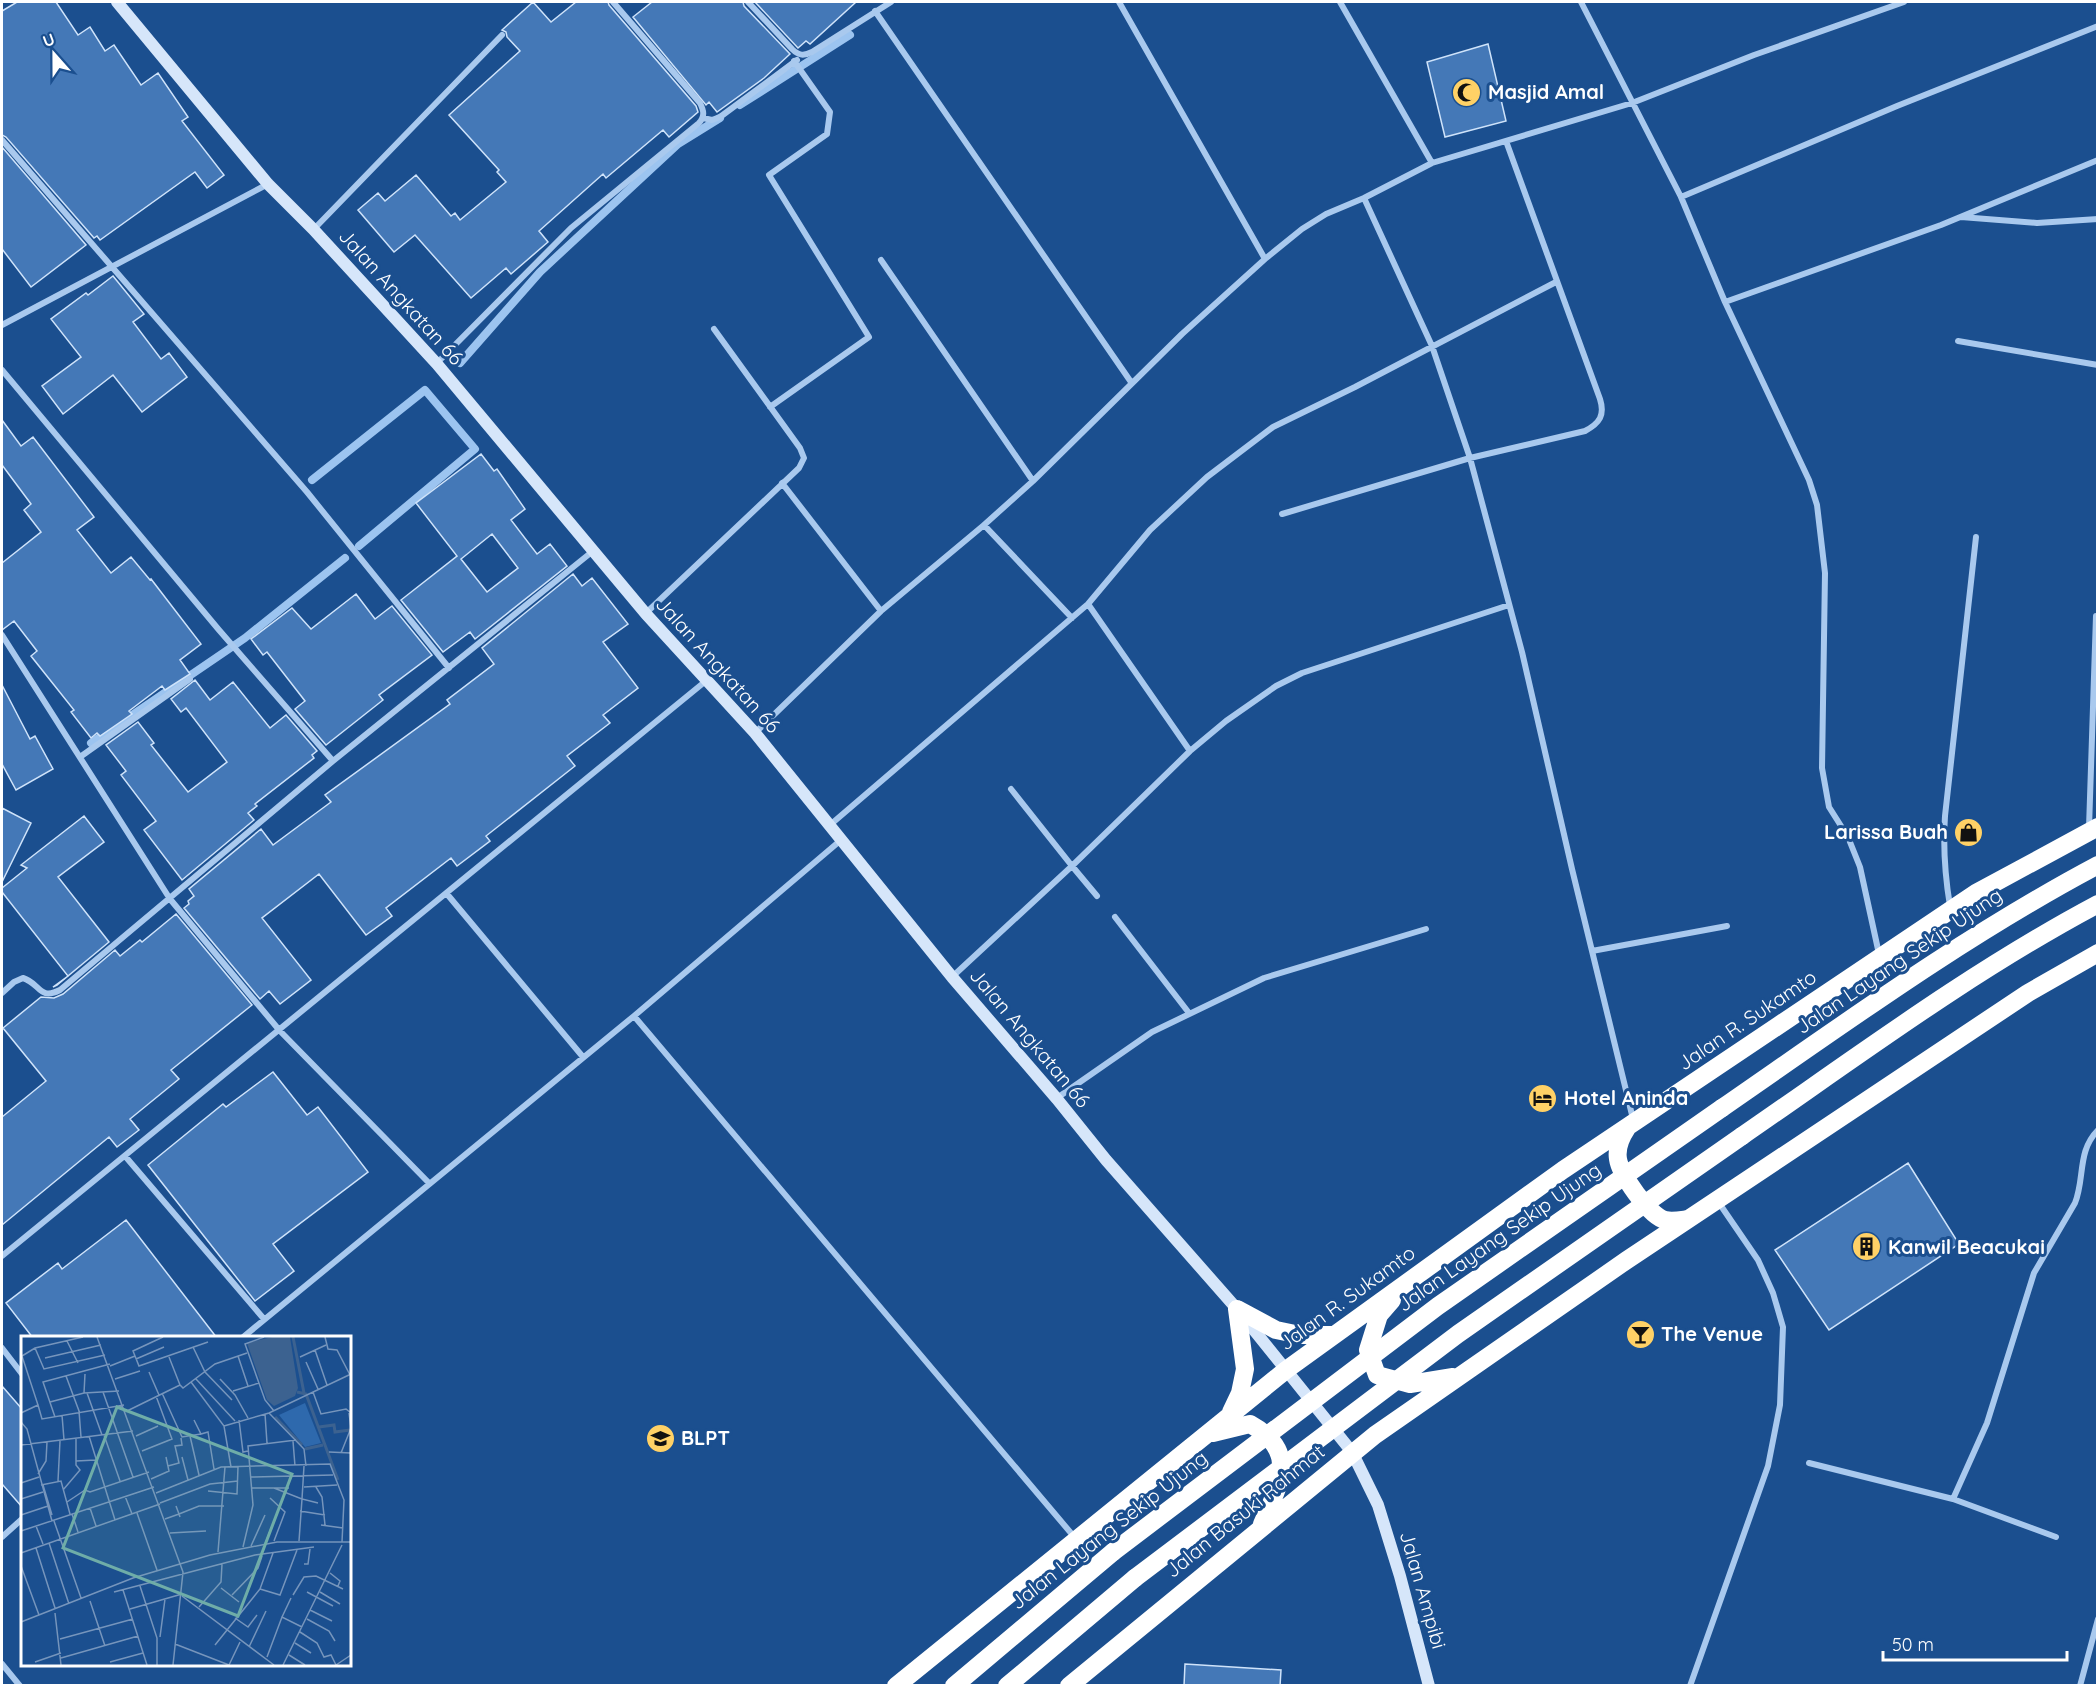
<svg xmlns="http://www.w3.org/2000/svg" width="2099" height="1687" font-family="Quicksand,sans-serif">
<rect width="100%" height="100%" fill="#1b4f8f"/>
<g fill="none" stroke-linecap="round" stroke-linejoin="round">
<path stroke="#9cc4f0" stroke-width="8" d="M740,105L850,35
M460,363L540,272L678,144L720,118
M312,480L425,390L475,449L359,546
M91,743L245,638L345,558"/>
</g>
<path fill="#4478b7" stroke="#cfe3fa" stroke-width="1.5" fill-rule="evenodd" d="M17,2H56L78,35L90,27L105,51L114,45L141,85L158,73L188,117L182,121L224,175L207,188L195,172L100,240L97,236L94,238L6,137L2,135V11Z
M533,2L551,22L576,2H608L609,5L696,106L698,112L669,137L663,130L606,178L603,174L539,231L548,242L511,274L506,268L471,298L415,235L394,252L358,210L378,193L385,201L416,175L451,216L455,213L460,220L506,182L497,172L499,170L449,115L520,51L507,37L506,32L502,30Z
M652,2H743L744,6L790,54L764,78L717,112L709,102L706,105L633,17Z
M755,2H856L810,44L806,41L798,48Z
M1488,44L1506,121L1445,137L1427,62Z
M2,147L86,245L31,287L2,249Z
M113,276L144,314L133,322L161,359L169,353L187,377L142,412L113,375L63,414L42,386L81,357L51,319L86,293L88,295Z
M2,420L21,446L33,437L94,517L77,530L111,573L131,557L150,580L151,579L201,644L180,660L190,674L165,690L162,686L129,711L132,714L100,736L97,733L91,738L71,712L74,710L31,656L37,651L14,621L2,630V563L41,532L24,510L31,504L2,465Z
M481,454L494,471L497,469L525,509L511,520L537,554L550,544L567,566L475,639L470,632L443,652L401,600L457,556L416,503ZM492,534L518,568L487,592L461,559Z
M573,574L582,586L592,578L628,624L603,642L638,688L603,715L610,723L567,756L575,766L486,836L490,841L457,866L451,858L386,908L392,916L366,935L319,874L262,918L311,980L280,1004L269,991L260,999L184,908L189,904L188,901L194,896L189,889L261,829L273,845L331,802L325,795L450,704L447,700L494,664L482,648Z
M356,594L375,619L392,606L432,655L379,695L383,700L326,745L295,709L305,701L267,652L263,655L251,639L292,608L311,629Z
M195,680L210,700L233,682L270,728L286,715L317,751L312,755L314,758L255,804L257,806L248,813L254,820L182,880L144,830L156,821L121,775L126,771L106,745L138,722L154,743L151,745L188,792L227,762L186,708L181,712L171,699Z
M2,685L30,739L35,736L53,769L16,790L2,764Z
M2,808L31,823L2,882Z
M84,816L104,842L58,877L109,942L57,985L53,987L68,976L2,892V888L27,868L21,865Z
M176,914L252,1005L171,1070L179,1079L130,1119L139,1130L117,1147L109,1137L2,1225V1117L46,1081L3,1028L41,997L54,998L63,994L115,950L120,956L140,940L142,942Z
M273,1072L307,1115L318,1107L368,1172L273,1244L294,1271L255,1301L148,1165L223,1104L226,1107Z
M1908,1163L1959,1244L1829,1330L1775,1250Z
M126,1220L217,1338H33L6,1303L58,1263L62,1269Z
M2,1386L22,1409V1507L2,1484Z
M1185,1664L1281,1670L1280,1686H1184Z"/>
<g fill="none" stroke-linecap="round" stroke-linejoin="round">
<path stroke="#a9c9ee" stroke-width="6" d="M748,2L792,49C799,56 804,56 812,52L891,2
M1119,2L1265,259
M1340,2L1432,163
M1581,2L1681,197L1725,302L1809,480L1817,505L1825,573L1822,768L1829,807L1848,837L1860,867L1879,954
M875,11L1131,382
M703,118L712,120L720,117L797,60
M2,140L307,492L449,668
M1681,197L1897,106L2098,26
M1364,198L1432,346L1470,458L1522,652L1572,869L1633,1119
M1961,217L2037,223L2098,219
M314,229L502,35
M881,260L1033,481
M1725,302L1941,225L2098,160
M2,325L268,184
M1958,341L2098,365
M437,363L571,228L699,123C705,116 704,111 700,103L613,2
M2,370L219,630L333,761
M770,407L869,337L769,175L827,134L830,112L794,61
M782,483L881,611
M1282,514L1470,458L1585,431C1600,423 1605,415 1600,399L1506,141
M984,525L1072,618
M1088,604L1190,751
M646,613L799,468L804,458L800,448L714,329
M2,635L170,899L280,1031L429,1183
M755,733L881,611L984,525L1033,481L1182,334L1265,259L1302,229L1326,214L1364,198L1432,163L1632,103L1754,55L1904,2
M80,757L190,679
M830,825L1088,604L1150,530L1207,477L1273,427L1355,387L1556,282
M2089,828L2096,616
M447,894L583,1057
M1097,896L1072,866L1190,751L1226,721L1276,686L1302,673L1509,605
M1950,906C1945,876 1943,846 1945,816L1976,537
M1115,917L1189,1013
M1592,951L1727,926
M952,977L1072,866L1011,789
M2,993L14,982L23,978C40,983 39,1001 60,990L333,761L593,551
M634,1016L1076,1539
M1057,1098L1152,1032L1264,978L1426,929
M125,1156L264,1319
M2,1256L707,680
M242,1338L634,1016L841,840
M2,1348L22,1374
M1809,1463L1953,1499L2056,1537
M1953,1499L1987,1423L2034,1273L2075,1203C2085,1178 2077,1151 2098,1130
M2,1537L22,1519
M2,1664L20,1686
M1690,1686L1768,1466L1780,1405L1783,1327L1773,1293L1758,1260L1719,1203
M2080,1686L2098,1619"/>
<path stroke="#d6e6fa" stroke-width="12" d="M117,2L268,184L313,229L437,364L646,614L755,733L952,977L1057,1099L1106,1160L1237,1309L1352,1452L1378,1505L1400,1576L1429,1686"/>
<path stroke="#fff" stroke-width="18" d="M1722,1108C1845,1023 1966,935 2098,865
M1627,1128C1621,1137 1616,1147 1618,1159C1620,1174 1649,1216 1665,1220C1672,1222 1681,1220 1688,1219
M1742,1136C1858,1056 1972,971 2098,904
M1392,1300L1379,1315L1368,1350L1377,1375L1410,1384L1453,1377
M1237,1309L1276,1330L1300,1335H1334
M1231,1412L1240,1393L1245,1369L1237,1309
M1213,1433L1250,1424C1299,1451 1280,1483 1262,1524
M896,1686L1286,1370L1563,1170L1976,893L2098,827
M954,1686L1113,1552
M1007,1686L1135,1578
M1069,1686L1375,1435L1627,1260L2028,993L2098,953"/>
<path stroke="#fff" stroke-width="18" d="M1113,1552L1438,1306L1722,1108
M1135,1578L1458,1334L1742,1136"/>
</g>
<defs>
<symbol id="mosque-disc" viewBox="-11 -11 22 22"><circle r="9.5" fill="#ffd166" stroke="#1b4f8f"/><path d="M3.5-4.9A6 6 0 1 0 3.5 4.9A5 5 0 1 1 3.5-4.9Z" fill="#111"/></symbol>
<symbol id="shop-disc" viewBox="-11 -11 22 22"><circle r="9.5" fill="#ffd166" stroke="#1b4f8f"/><path d="M-5-2.5h2.3a2.7 3.5 0 0 1 5.4 0H5L5.5 6h-11ZM-1.5-2.5h3a1.5 2.3 0 0 0-3 0Z" fill="#111"/></symbol>
<symbol id="hotel-disc" viewBox="-11 -11 22 22"><circle r="9.5" fill="#ffd166" stroke="#1b4f8f"/><path d="M-6-4.5h1.5V1H6V5H4.5V3h-9V5H-6ZM-4 0a1.8 1.8 0 1 1 3.6 0ZM.5 0V-2.5h3Q6-2.5 6 0Z" fill="#111"/></symbol>
<symbol id="building-disc" viewBox="-11 -11 22 22"><circle r="9.5" fill="#ffd166" stroke="#1b4f8f"/><path d="M-4-6H4V6H1V3H-1V6H-4ZM-2.5-4.3h1.7v1.8h-1.7ZM.8-4.3h1.7v1.8H.8ZM-2.5-1h1.7V.8h-1.7ZM.8-1h1.7V.8H.8Z" fill="#111"/></symbol>
<symbol id="bar-disc" viewBox="-11 -11 22 22"><circle r="9.5" fill="#ffd166" stroke="#1b4f8f"/><path d="M-6-5H6L.8 .8V4.5H3.5V6h-7V4.5H-.8V.8Z" fill="#111"/></symbol>
<symbol id="school-disc" viewBox="-11 -11 22 22"><circle r="9.5" fill="#ffd166" stroke="#1b4f8f"/><path d="M0-5L7-2L0 1L-7-2ZM-4 1L0 2.5L4 1V4Q0 6-4 4Z" fill="#111"/></symbol>
</defs>
<g fill-rule="evenodd">
<use href="#mosque-disc" x="1450" y="76" width="33" height="33"/>
<use href="#shop-disc" x="1952" y="816" width="33" height="33"/>
<use href="#hotel-disc" x="1526" y="1082" width="33" height="33"/>
<use href="#building-disc" x="1850" y="1230" width="33" height="33"/>
<use href="#bar-disc" x="1624" y="1318" width="33" height="33"/>
<use href="#school-disc" x="644" y="1422" width="33" height="33"/>
</g>
<g text-anchor="middle" stroke-width="6" stroke-linejoin="round" paint-order="stroke">
<g font-size="20" font-weight="bold" fill="#fff" stroke="#1b4f8f" text-anchor="start">
<text x="1488" y="99">Masjid Amal</text>
<text x="1948" y="839" text-anchor="end">Larissa Buah</text>
<text x="1564" y="1105">Hotel Aninda</text>
<text x="1888" y="1254">Kanwil Beacukai</text>
<text x="1661" y="1341">The Venue</text>
<text x="681" y="1445">BLPT</text>
</g>
<g font-size="20" fill="#fff" stroke="#1b4f8f">
<text transform="translate(401 297) rotate(48)" y="7">Jalan Angkatan 66</text>
<text transform="translate(718 665) rotate(48)" y="7">Jalan Angkatan 66</text>
<text transform="translate(1899 961) rotate(-34)" y="7">Jalan Layang Sekip Ujung</text>
<text transform="translate(1747 1020) rotate(-34)" y="7">Jalan R. Sukamto</text>
<text transform="translate(1030 1038) rotate(50)" y="7">Jalan Angkatan 66</text>
<text transform="translate(1499 1237) rotate(-35)" y="7">Jalan Layang Sekip Ujung</text>
<text transform="translate(1347 1298) rotate(-36)" y="7">Jalan R. Sukamto</text>
<text transform="translate(1245 1511) rotate(-39)" y="7">Jalan Basuki Rahmat</text>
<text transform="translate(1109 1530) rotate(-38)" y="7">Jalan Layang Sekip Ujung</text>
<text transform="translate(1423 1590) rotate(74)" y="7">Jalan Ampibi</text>
</g>
</g>
<g transform="translate(21 1336)">
<rect width="330" height="330" fill="#1b4f8f"/>
<path d="M284,67L300,107L284,111L258,79Z" fill="#2e69ad"/>
<path d="M251,1H269L277,52L274,60L253,70L246,64L226,7Z" fill="#3c6290"/>
<path fill="none" stroke="#3c6290" stroke-width="3" d="M272,1L283,57M276,56L285,58L317,144M254,81L281,109M298,91L313,89L314,96L329,94M284,113L302,109"/>
<path fill="none" stroke="#7695bc" stroke-width="1.5" d="M76,1L162,236L152,329M142,1L112,15L118,30L187,6M243,1L224,8L244,64L253,75M304,1L307,13L316,14L329,39M46,5L57,27M172,11L184,36L211,64M14,12L23,33L84,19M294,14L306,49M1,20L14,12L62,1M217,20L227,50M148,21L159,49M279,21L305,9M24,22L80,9M115,23L143,11M285,26L297,53M89,30L114,20M128,36L138,59M45,40L58,75L60,101M94,43L119,35M175,43L214,85M199,43L214,59L227,82M170,46L203,90L210,131M212,55L238,47M82,56L112,141M292,56L300,78L325,73L330,77M63,57L64,38M66,57L81,99M141,57L161,101L180,98M29,66L63,57L98,55M17,69L21,83L103,69M106,75L159,49L162,52L194,28L226,17M0,77L17,69L1,20M248,77L283,113L285,130M244,78L246,107M41,79L43,104M34,81L22,46L89,28M173,84L180,98L187,96L193,133M218,84L222,116L227,115M0,86L6,93L31,185M203,90L248,77L330,38M83,99L99,145M68,100L94,184M115,100L137,90M169,100L178,139M272,105L274,130M0,109L112,95M121,115L151,103L135,60M308,116L330,117M320,117L330,92L328,77M161,121L167,144M55,125L75,124M147,130L158,127L154,110L161,109L160,102M283,130L281,163L297,167M17,138L25,125L26,106M230,141L312,139M130,143L148,135L145,121M37,145L39,105M0,147L18,141M20,149L40,145L49,178M22,149L31,179M283,151L316,149M295,151L301,161L304,189M231,152H268M253,152L281,163L278,205M42,154L59,134L55,129V102M187,155L216,158L217,131M135,157L200,131L309,128L323,164L321,206M104,160L111,178M249,162L264,176L253,205M0,163L22,156M46,166L64,154L69,156L128,136M139,167L189,148L217,145M69,172L75,190M279,175L304,179M116,177L136,234M51,178L57,196M0,179L27,170M159,181L158,178L178,170H203M144,183L158,178L155,170M33,185L60,262M300,189L322,192M15,190L22,208M0,195L133,151M149,197L185,195M28,207L48,268M244,208L251,190M230,210L244,179M222,211L232,169L227,110L275,104M15,212L34,272M197,216L204,131M0,217L139,168M283,228H287L289,213M0,230L18,279M309,237L319,245L317,250M119,250L136,302V329M200,252L218,266M239,253L259,259L276,214M102,254L126,329M93,256L234,219L293,211M286,256L312,270M299,256L319,268M211,259L237,232L241,220M272,259L283,241L295,240L322,253M161,260L253,329M69,265L84,310M178,271L200,246L201,228M109,273L161,258M289,274L311,285M34,277L40,329M261,281L270,262M214,282L227,291L236,279M286,283L308,295L314,305M0,286L112,242L189,219L256,206H330M279,296L296,307L303,321L310,319L315,329M139,301L144,263M39,303L112,283M274,307L290,317M154,308L208,329M194,309L239,253L252,217M228,311L245,275M268,319L284,329M246,321L261,281L281,291M40,322L117,300M14,326L40,317M89,326L122,317M208,329L219,306M262,329L321,209M315,329L330,319"/>
<path fill="#6fada8" fill-opacity="0.15" stroke="#6fada8" stroke-width="3" d="M96,71L271,138L217,280L42,212Z"/>
<rect width="330" height="330" fill="none" stroke="#fff" stroke-width="3"/>
</g>
<rect width="2099" height="1687" fill="none" stroke="#ffffff" stroke-width="6"/>
<g transform="translate(54 54) rotate(339)" stroke="#1b4f8f" stroke-width="4.5" paint-order="stroke">
<path d="M0-4.5L10 22L0 15L-10 22Z" fill="#ffffff"/>
<text y="-9" font-size="16" font-weight="bold" text-anchor="middle" fill="#ffffff">U</text>
</g>
<path d="M1883 1651v9h184v-9" fill="none" stroke="#ffffff" stroke-width="3"/>
<text x="1892" y="1651" font-size="18" fill="#ffffff" stroke="#1b4f8f" stroke-width="4.5" paint-order="stroke">50 m</text>
</svg>
